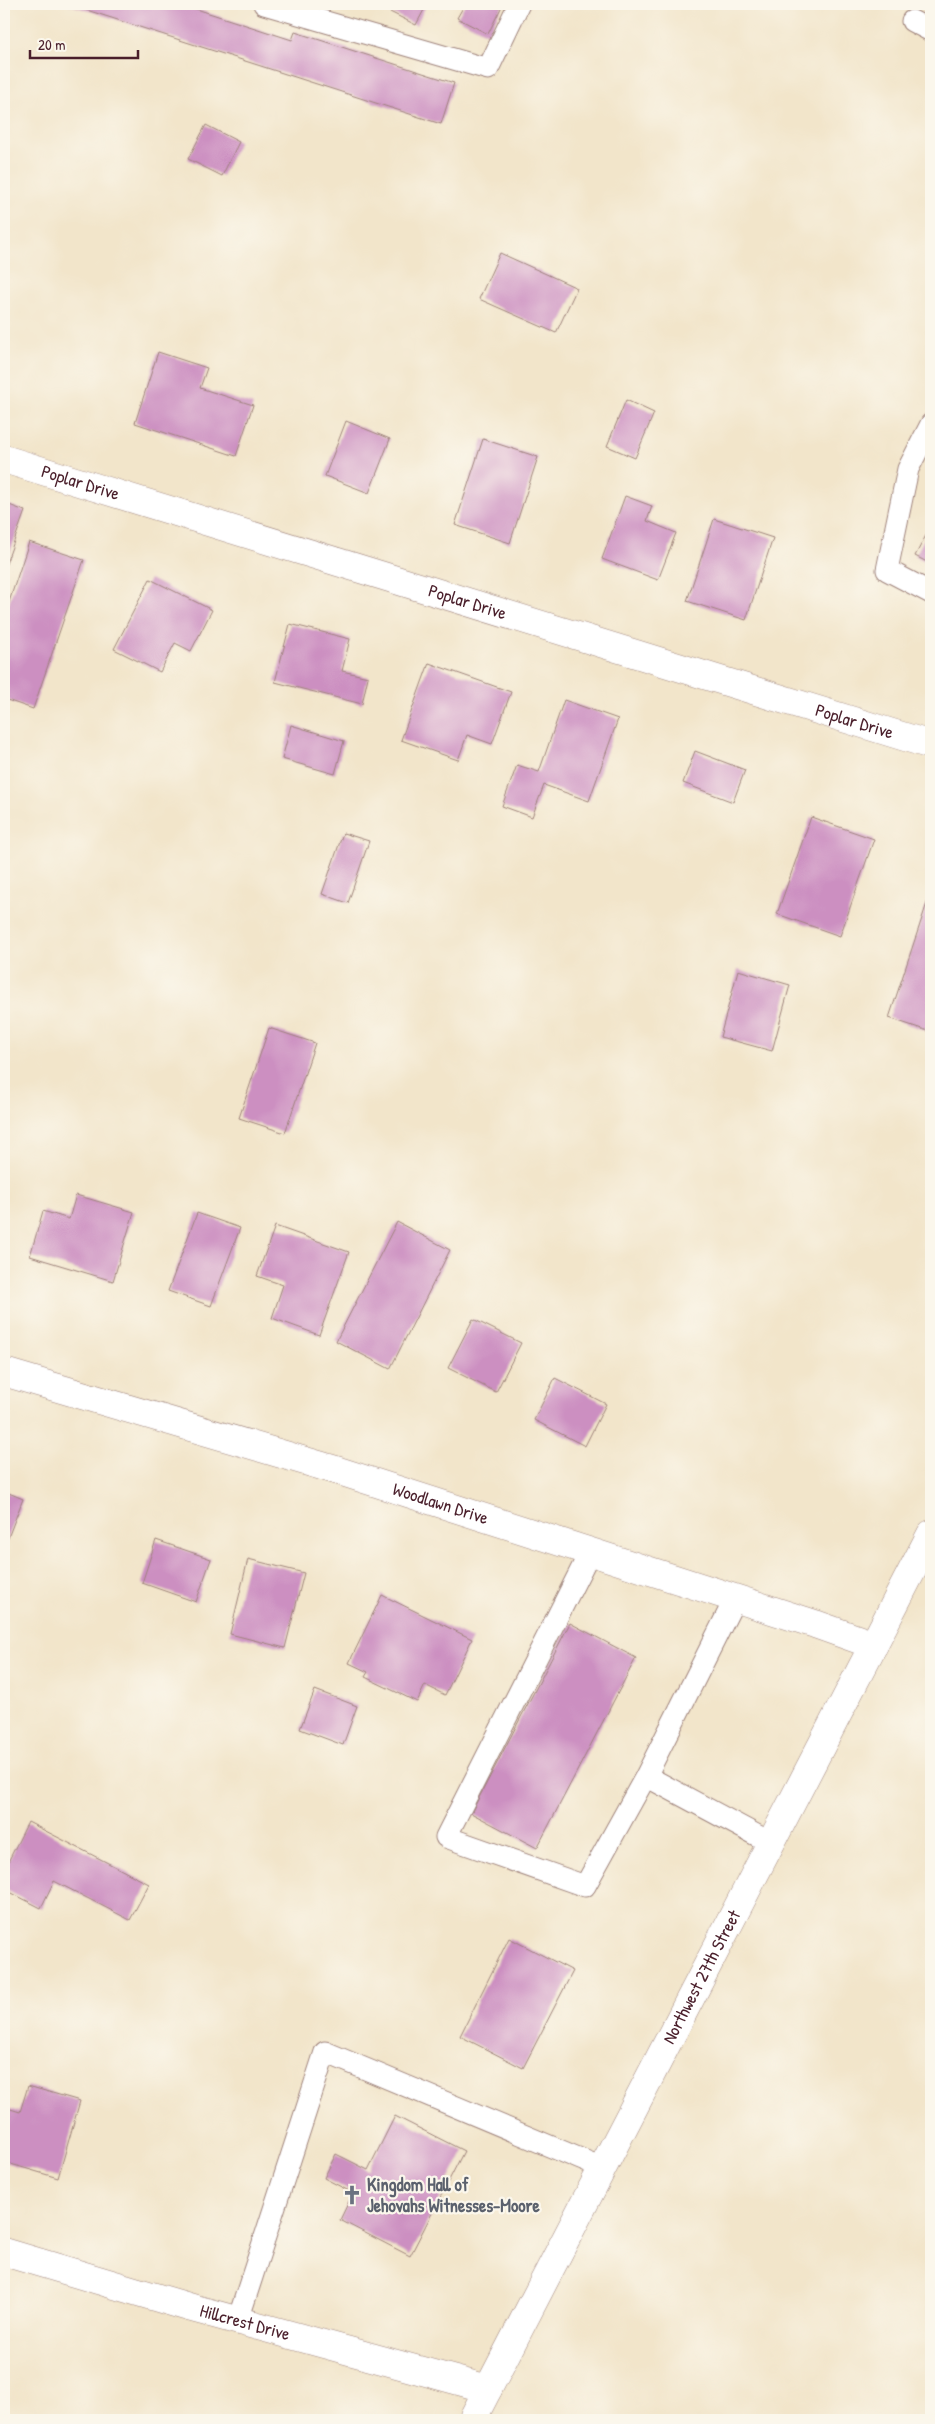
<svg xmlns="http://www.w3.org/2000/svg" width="935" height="2424" font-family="'Patrick Hand',sans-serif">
<rect width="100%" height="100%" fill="#fbf7ec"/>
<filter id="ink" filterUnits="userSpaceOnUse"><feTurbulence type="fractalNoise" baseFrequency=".02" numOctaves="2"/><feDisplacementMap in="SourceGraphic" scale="10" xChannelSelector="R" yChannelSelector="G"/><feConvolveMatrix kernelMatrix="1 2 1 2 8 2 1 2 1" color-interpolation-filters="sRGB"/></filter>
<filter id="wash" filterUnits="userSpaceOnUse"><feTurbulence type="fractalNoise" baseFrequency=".0096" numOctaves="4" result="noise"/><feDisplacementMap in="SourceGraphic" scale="20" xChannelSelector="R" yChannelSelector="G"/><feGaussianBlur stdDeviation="1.12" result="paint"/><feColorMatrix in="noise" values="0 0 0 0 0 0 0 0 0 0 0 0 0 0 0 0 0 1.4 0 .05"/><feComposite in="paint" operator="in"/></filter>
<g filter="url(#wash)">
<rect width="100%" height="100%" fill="#f2e5ca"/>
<g id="blocks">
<path fill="#cc8fc1" d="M68,4H181L292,40L295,32L454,83L441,124Z
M389,4H427L416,25L386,10Z
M465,4H503L488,34L457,18Z
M206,125L239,142L222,176L188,159Z
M500,253L577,288L556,333L479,299Z
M158,352L207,368L200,388L253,405L236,456L135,423Z
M626,400L654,413L635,458L607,446Z
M346,421L390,439L369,493L325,476Z
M483,439L538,457L510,543L455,525Z
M625,496L652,506L647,521L676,533L658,580L602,559Z
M4,503L25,511L4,569Z
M714,519L773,538L746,620L687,601Z
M931,526V564L915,556Z
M29,542L84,560L33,709L4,699V617Z
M150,579L212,610L191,651L175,643L160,672L114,649Z
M290,624L350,639L342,671L368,677L362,704L275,682Z
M429,663L511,692L492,744L467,735L458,760L401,740Z
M564,700L618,719L589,801L544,785L532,817L502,806L517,765L539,772Z
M291,725L344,741L335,774L282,759Z
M695,751L745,770L733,802L683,783Z
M811,817L874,839L840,936L777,914Z
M343,833L369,841L348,903L322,894Z
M931,891V1032L889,1018Z
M738,970L790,985L772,1051L720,1037Z
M269,1028L315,1043L285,1133L239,1118Z
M76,1195L134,1212L113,1281L30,1256L43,1211L69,1219Z
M197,1213L240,1228L211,1306L168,1291Z
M397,1222L450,1250L390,1369L336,1341Z
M275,1226L349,1252L319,1335L272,1318L283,1285L257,1276Z
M473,1319L521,1343L496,1392L448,1368Z
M555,1378L606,1404L585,1446L534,1420Z
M4,1491L23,1499L4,1548Z
M156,1540L211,1559L196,1602L142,1583Z
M248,1559L304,1573L285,1648L230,1634Z
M382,1595L472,1639L445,1695L425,1685L417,1702L365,1677L368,1672L349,1663Z
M570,1623L636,1658L537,1848L471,1813Z
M315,1690L357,1706L343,1745L300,1729Z
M28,1822L149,1884L130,1920L54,1881L41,1908L4,1889V1870Z
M509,1938L573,1971L523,2068L460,2036Z
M28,2086L80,2101L58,2178L4,2162V2107L20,2112Z
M395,2116L464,2151L410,2256L340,2220L353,2193L324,2178L336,2154L368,2170Z"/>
</g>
</g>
<g filter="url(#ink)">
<use href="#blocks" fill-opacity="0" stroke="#9e827a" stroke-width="1"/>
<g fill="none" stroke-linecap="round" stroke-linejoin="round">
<defs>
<path id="lane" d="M264,4L488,69L519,4
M912,21L931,31
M931,424L908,469L887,570L931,593
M590,1552L446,1837L585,1886L646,1776
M735,1599L646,1776L771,1843
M238,2320L325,2052L602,2168"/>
<g id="street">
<path id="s1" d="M4,459L931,745"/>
<path id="s2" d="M4,1372L339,1471L815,1624L874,1645"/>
<path id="s3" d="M4,2252L192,2308L488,2389"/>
</g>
<g id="secondary">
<path id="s4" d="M472,2420L931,1534"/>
</g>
</defs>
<use href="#lane" stroke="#9e827a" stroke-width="23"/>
<use href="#street" stroke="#9e827a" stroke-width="29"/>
<use href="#secondary" stroke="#9e827a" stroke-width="29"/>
<use href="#lane" stroke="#fff" stroke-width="21"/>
<use href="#street" stroke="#fff" stroke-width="28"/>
<use href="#secondary" stroke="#fff" stroke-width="28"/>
</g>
</g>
<defs>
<symbol id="church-bare" viewBox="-9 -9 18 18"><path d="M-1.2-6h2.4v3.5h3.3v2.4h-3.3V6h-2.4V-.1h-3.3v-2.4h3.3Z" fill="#6b7280" stroke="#fbf7ec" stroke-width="2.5" paint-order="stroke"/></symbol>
</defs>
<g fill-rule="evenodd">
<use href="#church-bare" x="338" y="2181" width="28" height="28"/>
</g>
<g text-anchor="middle" stroke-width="4.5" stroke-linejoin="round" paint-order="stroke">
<g font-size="18" fill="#4a1f2b" stroke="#fbf7ec">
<text dy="6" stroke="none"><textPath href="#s1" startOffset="80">Poplar Drive</textPath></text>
<text dy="6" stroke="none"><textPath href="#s1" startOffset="485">Poplar Drive</textPath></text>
<text dy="6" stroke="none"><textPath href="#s1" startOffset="890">Poplar Drive</textPath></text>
<text dy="6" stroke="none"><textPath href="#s2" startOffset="456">Woodlawn Drive</textPath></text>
<text dy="6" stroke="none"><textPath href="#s4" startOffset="499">Northwest 27th Street</textPath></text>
<text dy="6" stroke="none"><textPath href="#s3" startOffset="251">Hillcrest Drive</textPath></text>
</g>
<g font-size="18" font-weight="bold" fill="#5b616d" stroke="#fbf7ec" text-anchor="start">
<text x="367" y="2191">Kingdom Hall of<tspan x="367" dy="21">Jehovahs Witnesses-Moore</tspan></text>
</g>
</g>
<rect width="935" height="2424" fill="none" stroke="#fbf7ec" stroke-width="20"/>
<path d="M30 50v8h108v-8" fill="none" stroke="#4a1f2b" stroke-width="2.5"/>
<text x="38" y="50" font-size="15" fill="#4a1f2b" stroke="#fbf7ec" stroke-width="4" paint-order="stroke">20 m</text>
</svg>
